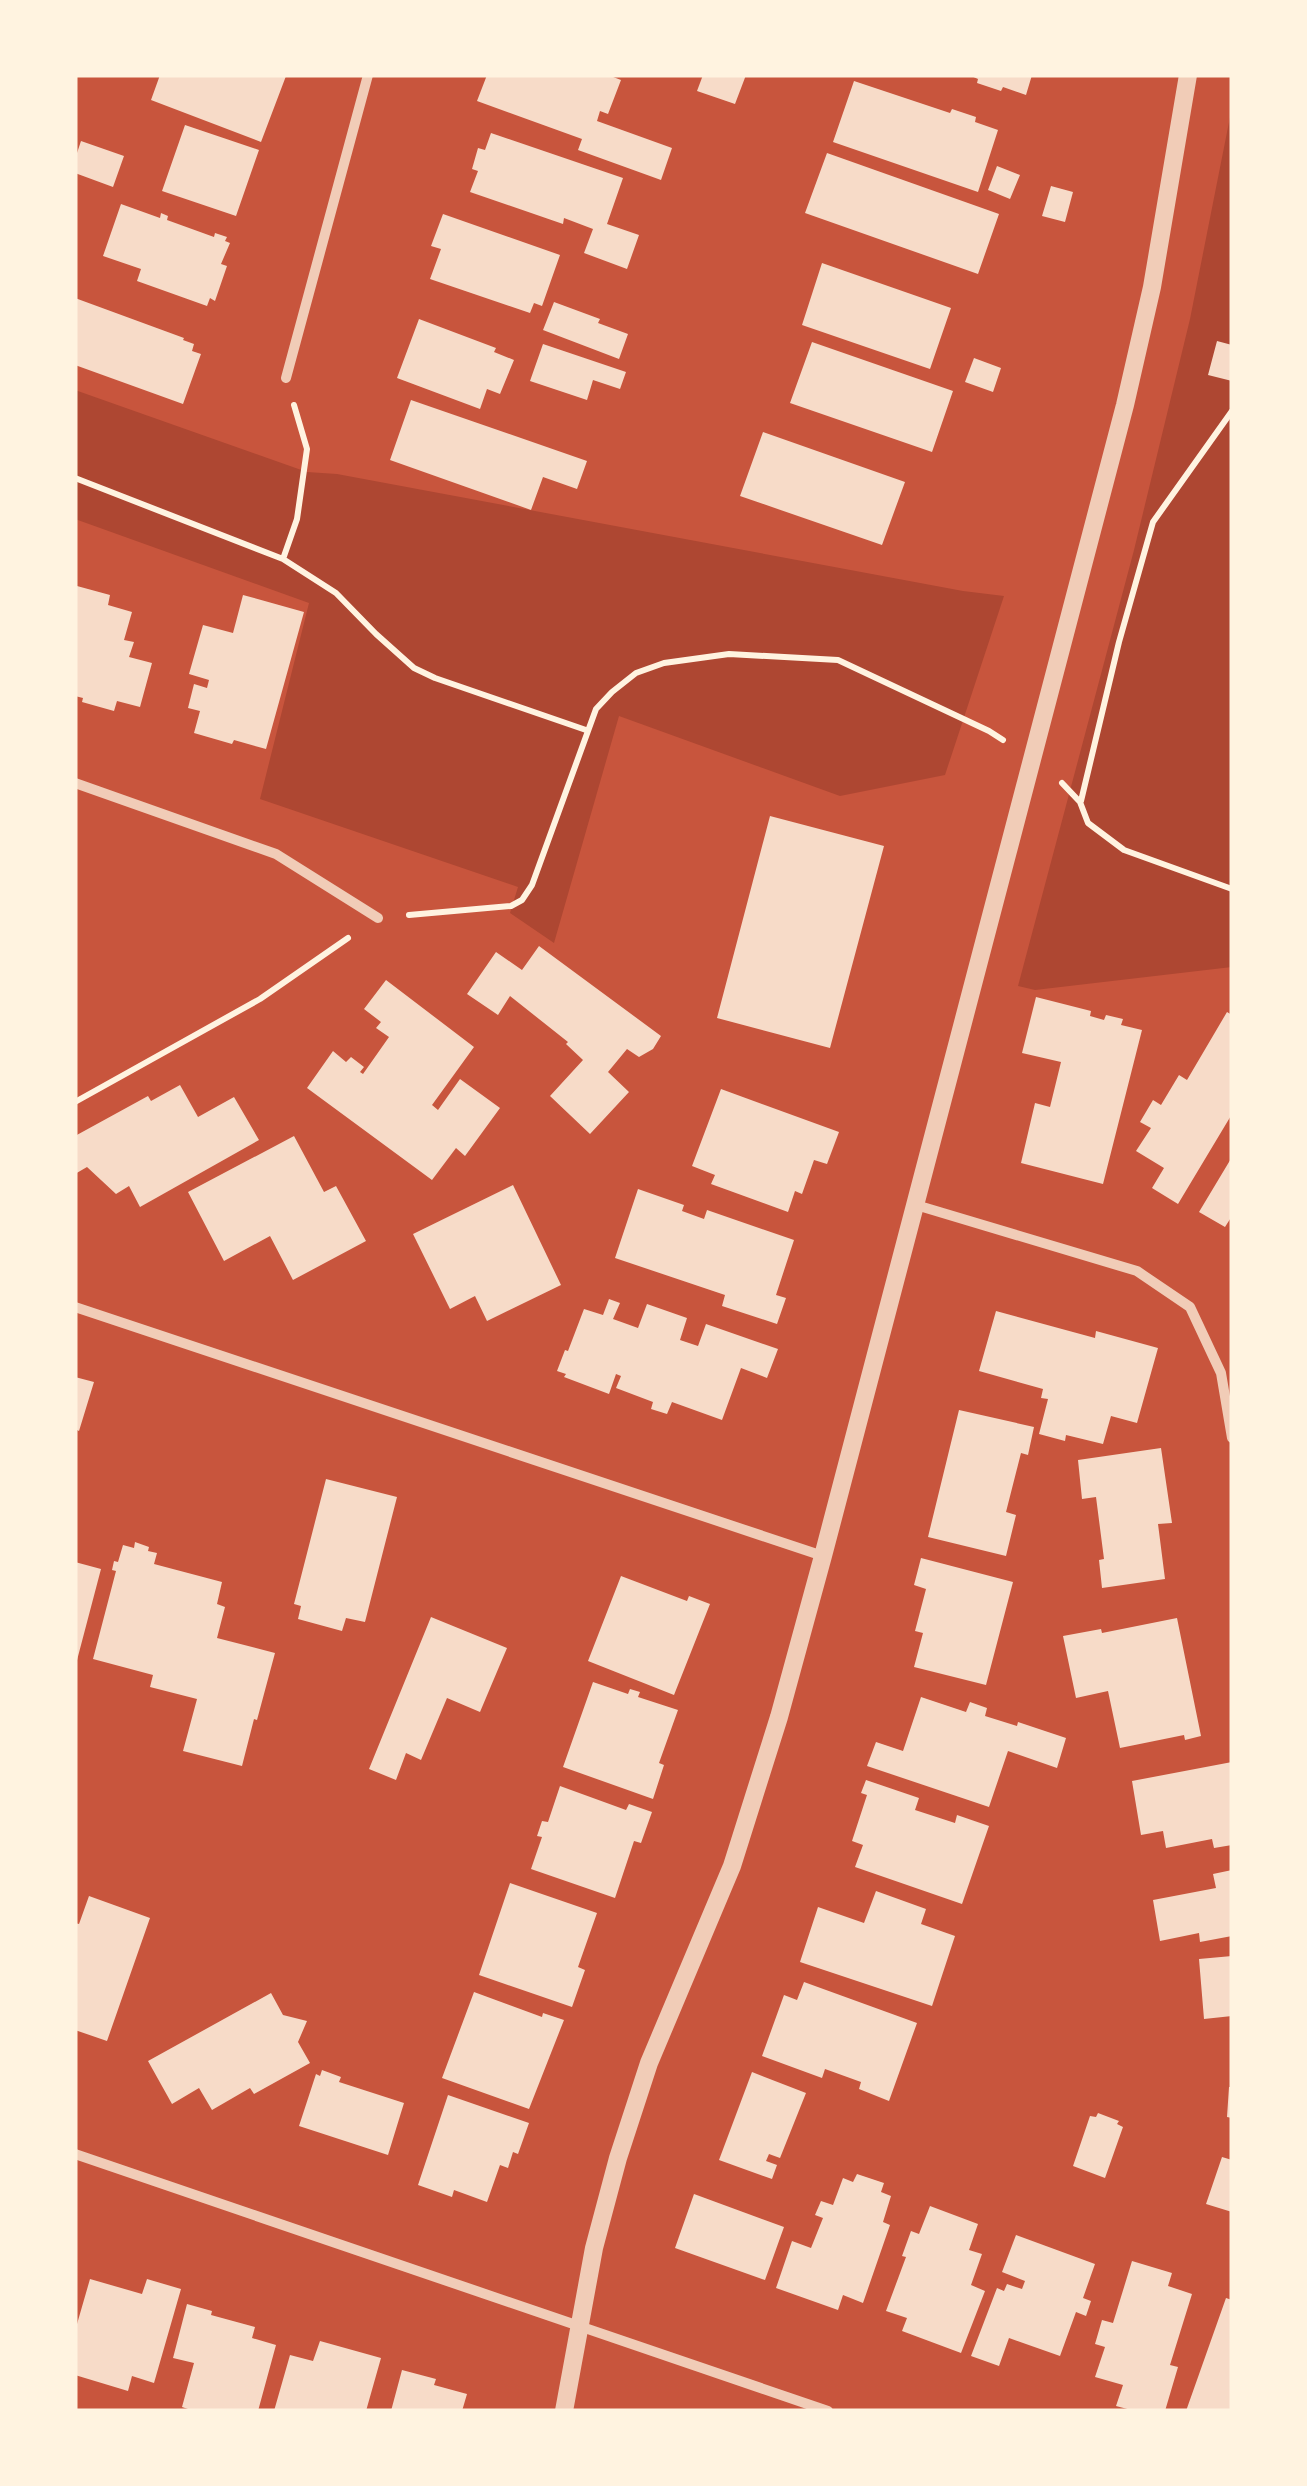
<svg xmlns="http://www.w3.org/2000/svg" width="1307" height="2486" font-family="'Public Sans',sans-serif">
<rect width="100%" height="100%" fill="#c8553d"/>
<path fill="#ae4732" d="M1232,107V967L1035,990L1018,986L1134,550L1190,319Z
M75,390L307,472L337,474L963,591L1004,596L945,775L840,796L619,716L554,943L510,913L518,887L260,799L309,603L75,519Z"/>
<path fill="#f7dbc8" d="M160,75H283L286,76L261,142L151,100Z
M487,75H608L621,80L608,114L600,111L597,121L672,148L661,180L578,150L582,139L477,101Z
M703,75H746L735,104L697,91Z
M969,75H1032L1026,95L1003,87L1001,91L977,83L978,79Z
M854,81L950,113L952,109L976,117L975,122L998,130L978,192L833,142Z
M185,125L259,150L236,216L162,191Z
M491,133L623,178L607,224L639,235L627,269L584,253L593,229L564,218L563,224L470,192L478,171L472,169L478,148L485,150Z
M81,141L124,156L113,187L75,173V159Z
M827,153L999,214L978,274L805,213Z
M997,166L1020,175L1010,199L988,190Z
M1051,186L1073,192L1065,222L1042,216Z
M121,204L160,218L161,213L168,216L167,220L214,237L215,233L227,237L225,241L230,243L221,264L227,266L215,301L210,298L207,306L137,281L141,269L103,256Z
M443,214L560,255L542,306L534,303L530,313L430,279L441,249L431,246Z
M822,263L951,308L930,369L802,325Z
M75,298L184,338L183,340L194,344L192,351L201,354L183,404L75,365Z
M554,302L600,319L598,323L628,334L619,359L543,330Z
M419,319L496,348L494,352L514,360L500,394L487,389L480,409L397,378Z
M1217,341L1232,345V381L1208,375Z
M812,342L953,391L932,452L790,403Z
M543,344L626,372L620,389L593,380L587,400L530,381Z
M974,358L1001,368L993,392L965,382Z
M411,400L587,461L577,489L543,477L531,510L390,460Z
M763,432L905,482L882,545L740,496Z
M77,586L110,595L108,605L132,612L124,640L134,642L129,657L152,663L140,707L117,701L114,711L82,702L83,698L75,696V594Z
M243,595L304,612L266,749L234,740L232,744L194,733L200,711L188,708L194,684L207,688L209,680L189,674L203,625L233,633Z
M770,816L884,846L830,1048L717,1018Z
M539,946L661,1036L653,1049L639,1057L627,1049L608,1072L629,1092L590,1134L550,1096L583,1060L566,1044L568,1042L510,996L498,1015L467,994L496,952L522,970Z
M386,980L474,1047L432,1105L438,1110L460,1079L500,1108L465,1156L456,1148L432,1180L307,1088L333,1051L346,1062L351,1057L364,1067L360,1072L363,1074L389,1037L376,1028L381,1022L364,1009Z
M1036,997L1091,1011L1090,1016L1104,1020L1106,1015L1123,1019L1121,1025L1142,1030L1103,1184L1021,1163L1035,1103L1050,1107L1061,1062L1022,1053Z
M1227,1012L1232,1015V1114L1178,1204L1152,1188L1164,1168L1136,1151L1151,1128L1140,1122L1153,1100L1161,1105L1179,1075L1187,1080Z
M180,1085L198,1117L234,1097L259,1140L140,1207L129,1186L116,1194L87,1167L75,1174V1136L148,1096L151,1101Z
M721,1089L839,1132L827,1164L814,1160L802,1194L795,1191L788,1212L711,1184L715,1175L692,1166Z
M294,1136L324,1192L336,1186L366,1241L293,1280L270,1236L224,1261L188,1192Z
M1232,1157V1216L1225,1227L1199,1212Z
M513,1185L561,1285L487,1321L475,1296L450,1309L413,1234Z
M638,1189L684,1205L682,1211L704,1219L707,1210L794,1240L776,1295L786,1298L777,1324L722,1306L725,1295L615,1258Z
M609,1299L620,1303L613,1319L638,1328L647,1304L687,1318L680,1340L698,1346L706,1324L778,1349L767,1378L741,1368L722,1420L672,1402L667,1414L651,1409L653,1402L616,1388L621,1376L616,1374L609,1394L564,1377L566,1374L557,1371L565,1350L568,1351L584,1309L603,1315Z
M996,1311L1095,1338L1096,1331L1158,1348L1137,1423L1111,1416L1103,1444L1066,1435L1065,1441L1039,1434L1048,1399L1041,1398L1043,1389L979,1371Z
M75,1377L94,1382L79,1431L75,1429Z
M959,1410L1034,1427L1028,1455L1021,1453L1006,1512L1016,1515L1006,1556L928,1537Z
M1161,1448L1172,1523L1158,1524L1165,1579L1102,1588L1099,1560L1104,1559L1096,1497L1082,1499L1078,1460Z
M326,1479L397,1497L365,1622L346,1618L342,1631L298,1619L301,1606L294,1604Z
M135,1542L149,1547L148,1551L157,1553L154,1564L222,1582L217,1604L225,1607L217,1638L275,1653L257,1720L254,1719L242,1766L183,1751L197,1699L150,1687L153,1675L93,1659L116,1571L112,1570L114,1561L118,1562L123,1545L134,1548Z
M921,1558L1013,1582L986,1685L914,1667L923,1633L915,1631L926,1589L914,1585Z
M75,1562L101,1569L76,1664H75Z
M621,1576L687,1601L689,1596L710,1604L674,1695L588,1661Z
M431,1617L507,1648L480,1712L447,1698L421,1760L406,1753L396,1780L369,1769Z
M1177,1618L1201,1736L1185,1740L1184,1735L1120,1748L1108,1691L1076,1698L1063,1636L1101,1629L1102,1633Z
M593,1682L628,1694L630,1689L640,1692L638,1697L678,1710L659,1763L664,1765L653,1799L563,1767Z
M921,1697L966,1712L970,1702L987,1708L985,1716L1017,1726L1018,1722L1066,1738L1057,1768L1008,1751L989,1807L867,1766L876,1742L903,1751Z
M1232,1762V1845L1214,1848L1212,1839L1166,1848L1163,1831L1141,1835L1132,1781Z
M866,1780L919,1798L915,1810L955,1823L957,1815L989,1826L962,1904L855,1867L863,1845L852,1841L867,1795L861,1793Z
M560,1786L626,1810L629,1804L652,1812L641,1843L634,1841L615,1898L531,1869L542,1837L537,1836L542,1821L548,1822Z
M1232,1870V1936L1200,1942L1199,1933L1160,1941L1153,1900L1216,1888L1213,1874Z
M510,1883L597,1913L578,1967L585,1970L572,2007L479,1975Z
M876,1891L926,1909L921,1924L955,1936L932,2006L800,1962L818,1907L864,1923Z
M89,1896L150,1918L107,2041L75,2030V1923L79,1924Z
M1232,1956V2016L1204,2019L1199,1959Z
M804,1982L917,2023L889,2101L859,2089L861,2082L825,2069L822,2078L762,2056L784,1995L797,2000Z
M474,1992L542,2017L543,2013L564,2020L529,2109L442,2078Z
M271,1993L283,2015L307,2021L298,2042L310,2063L254,2094L250,2088L212,2110L199,2088L172,2104L148,2061Z
M322,2070L341,2077L339,2082L404,2103L388,2155L299,2126L316,2074L320,2076Z
M752,2072L806,2093L780,2158L769,2154L766,2161L777,2165L772,2179L719,2160Z
M1229,2087H1232V2118L1227,2117Z
M448,2095L529,2123L518,2154L513,2152L508,2168L500,2165L487,2202L454,2190L452,2197L418,2185Z
M1098,2113L1119,2121L1117,2124L1123,2127L1105,2178L1073,2166L1090,2116L1096,2117Z
M1222,2157L1232,2160V2212L1206,2204Z
M857,2174L884,2183L881,2192L891,2196L883,2222L890,2225L863,2303L843,2295L838,2310L776,2288L792,2241L811,2248L823,2218L815,2215L821,2201L833,2205L843,2178L853,2182Z
M694,2194L784,2227L765,2280L675,2248Z
M930,2206L978,2224L969,2250L982,2254L971,2285L985,2291L961,2353L902,2331L907,2318L886,2311L906,2257L902,2256L911,2231L919,2234Z
M1016,2235L1095,2264L1083,2298L1091,2301L1086,2316L1076,2312L1060,2356L1009,2338L999,2366L971,2356L997,2288L1004,2291L1007,2284L1022,2289L1025,2281L1002,2272Z
M1132,2261L1172,2273L1168,2286L1192,2294L1170,2365L1178,2367L1165,2411H1135L1116,2406L1123,2385L1095,2377L1105,2347L1095,2344L1102,2320L1113,2323Z
M90,2279L142,2294L147,2279L181,2289L154,2383L132,2376L128,2391L75,2375V2331Z
M1226,2298L1232,2300V2411H1186Z
M187,2304L212,2311L211,2315L255,2327L252,2338L276,2345L258,2411H194L182,2407L194,2363L173,2358Z
M320,2341L381,2358L366,2411H274L290,2355L313,2361Z
M402,2370L436,2379L434,2385L467,2394L462,2411H391Z"/>
<g fill="none" stroke-linecap="round" stroke-linejoin="round">
<path stroke="#fff3e0" stroke-width="6" d="M75,478L283,559L336,593L376,634L414,668L435,678L586,730
M283,559L297,519L307,449L294,405
M1062,783L1080,802L1088,823L1124,850L1232,889
M1081,801L1119,642L1153,522L1232,411
M409,915L511,906L522,900L532,885L596,709L612,692L636,673L664,663L729,654L838,660L989,731L1003,740
M75,1102L260,999L348,938"/>
<path stroke="#f1ccb7" stroke-width="10" d="M286,378L368,75
M75,783L276,854L378,918
M916,1205L1137,1271L1190,1307L1221,1373L1232,1438
M75,1307L823,1556
M75,2154L828,2411"/>
<path stroke="#f1ccb7" stroke-width="18" d="M564,2411L594,2248L618,2158L649,2063L732,1866L779,1717L823,1556L1125,405L1152,287L1188,75"/>
</g>
<rect width="1307" height="2486" fill="none" stroke="#fff3e0" stroke-width="155"/>
</svg>
